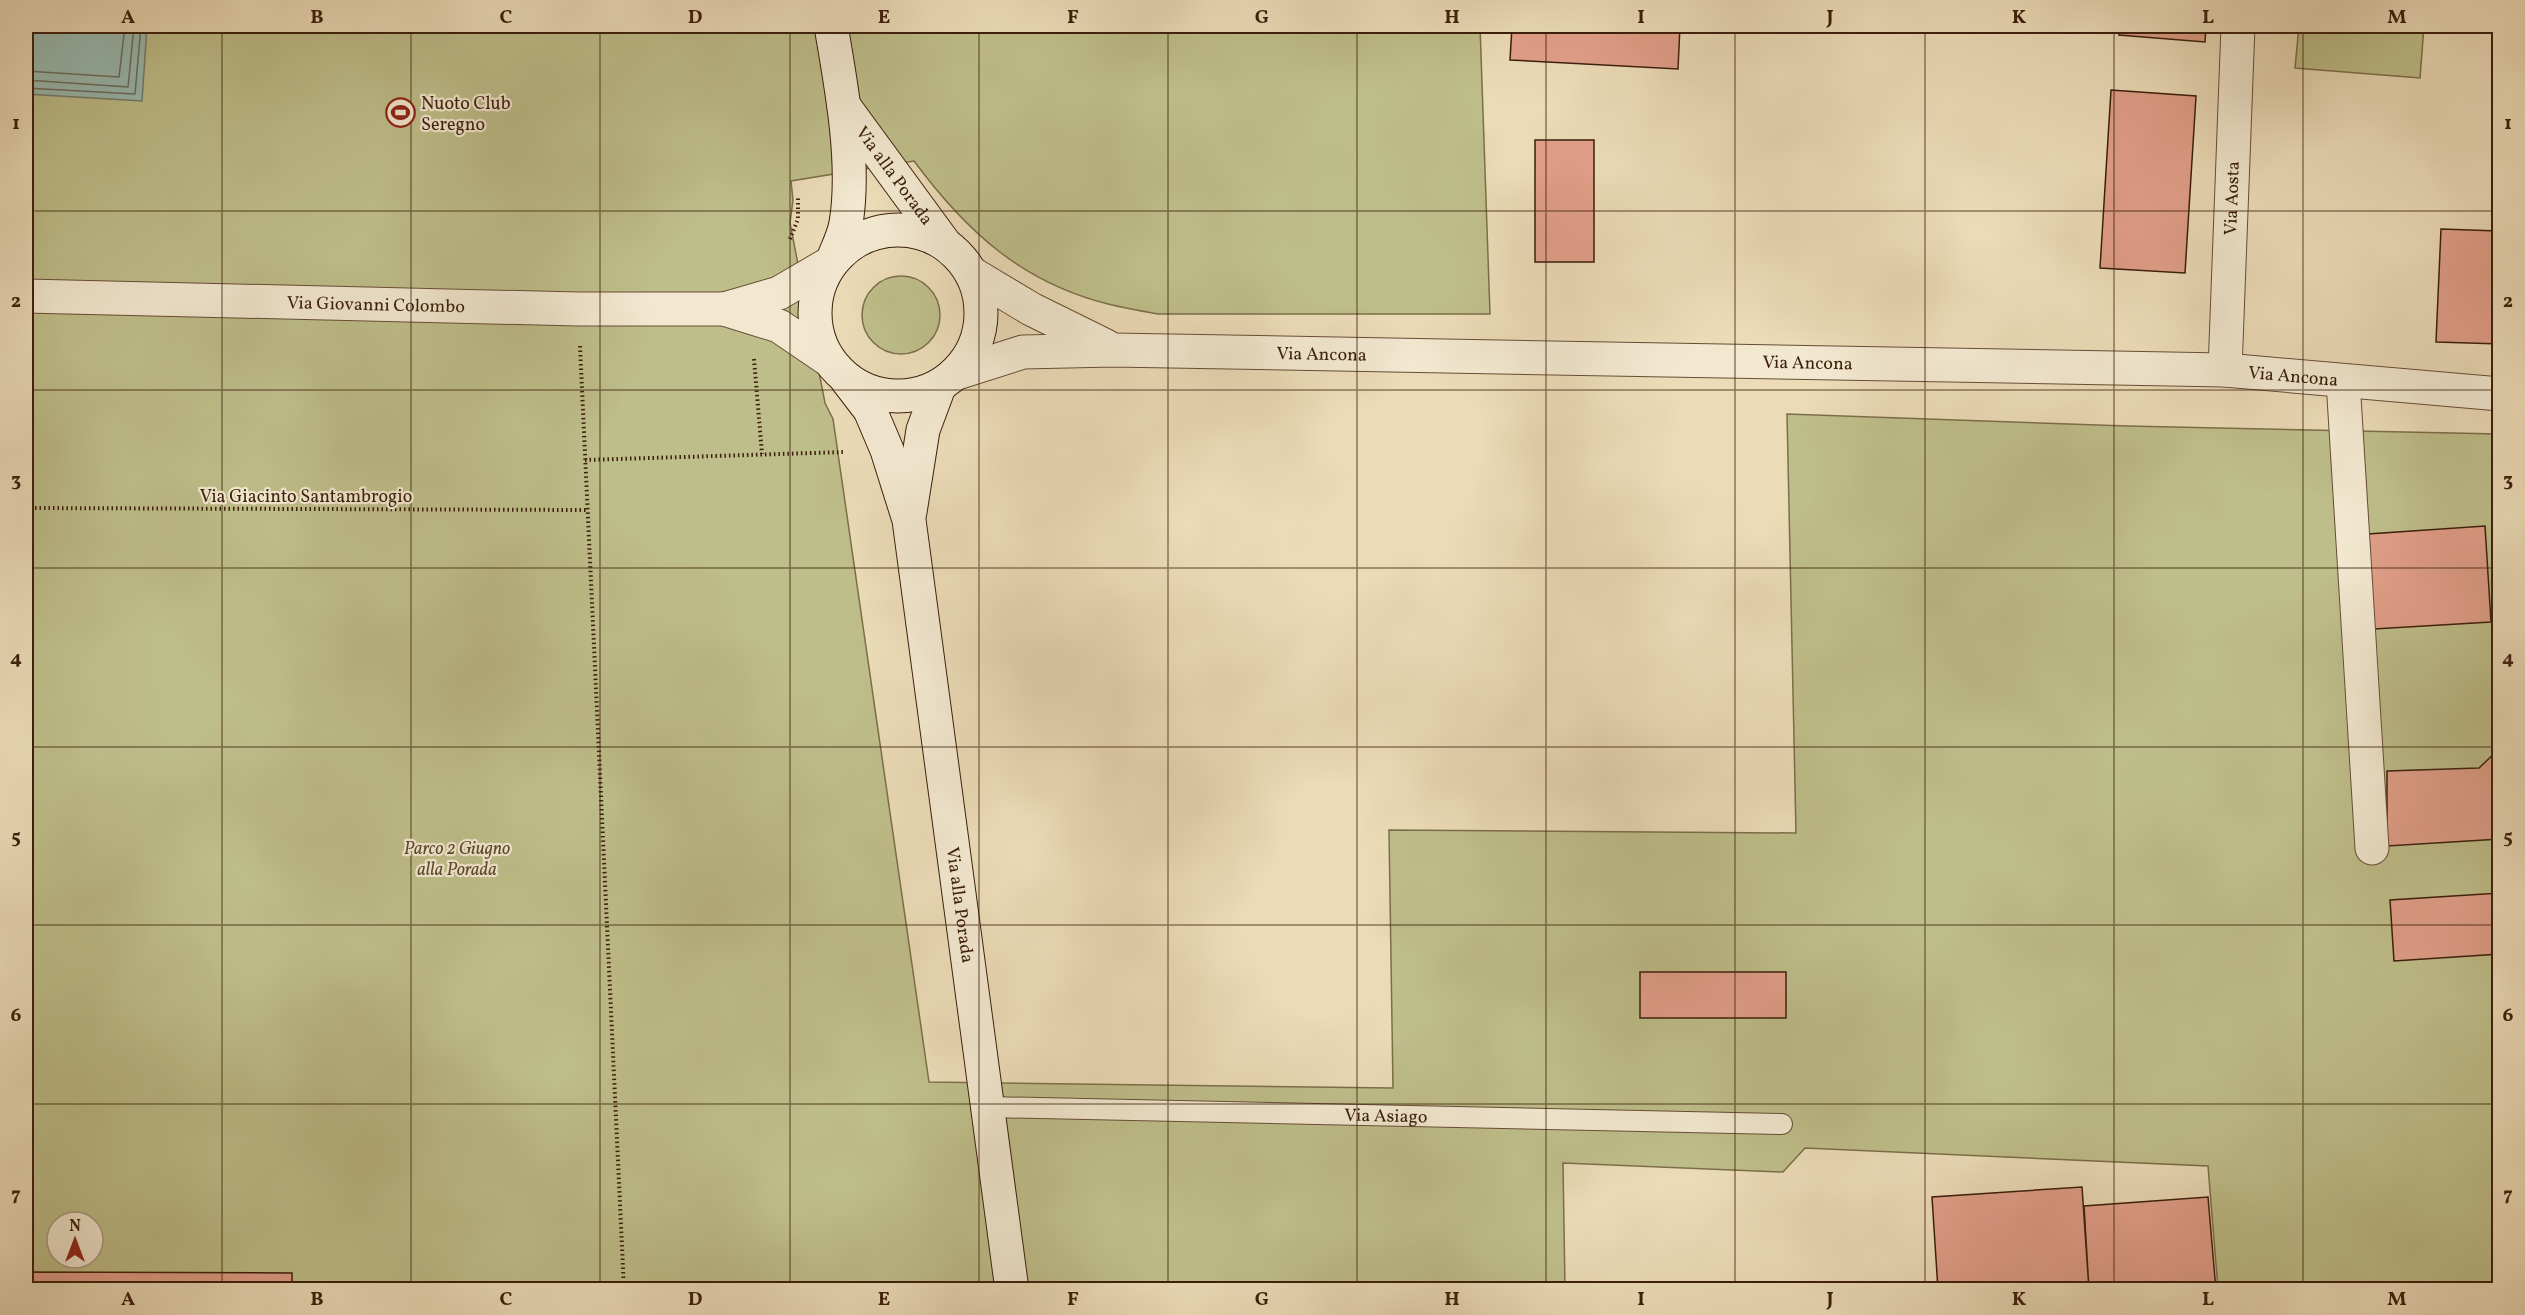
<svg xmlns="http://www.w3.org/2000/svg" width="2525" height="1315" font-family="Vollkorn,serif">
<rect width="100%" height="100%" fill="#ebdbb7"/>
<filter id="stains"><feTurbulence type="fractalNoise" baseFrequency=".00333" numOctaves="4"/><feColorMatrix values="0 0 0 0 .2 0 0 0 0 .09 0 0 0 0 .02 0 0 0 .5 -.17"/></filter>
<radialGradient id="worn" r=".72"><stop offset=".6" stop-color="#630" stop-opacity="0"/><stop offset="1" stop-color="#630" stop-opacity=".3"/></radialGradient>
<path fill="#bebe8a" stroke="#7c6e4a" stroke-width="1.5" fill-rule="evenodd" d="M26,26H1480L1490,314H1158C1141,311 1124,308 1108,304C1021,282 966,231 914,161L791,181L793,200L790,223L825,403L833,419L929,1082L1393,1088L1389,830L1796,833L1787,414L2127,426L2499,434V1283L2339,1289H2218L2208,1166L1805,1148L1783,1172L1563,1163L1565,1289H26ZM57,1222H93V1258H57Z
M2299,26H2424L2420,78L2295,68Z
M862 315a39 39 0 1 1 78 0a39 39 0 1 1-78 0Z"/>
<path fill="#98bbb2" stroke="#737c6f" stroke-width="1.5" d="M26,26H147L142,101L26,94Z"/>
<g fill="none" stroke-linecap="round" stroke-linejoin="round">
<path stroke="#6a6c5e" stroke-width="1.5" d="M26,71L119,77L125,26
M26,80L128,87L134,26
M26,88L135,94L141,26"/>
</g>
<path fill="#e19f89" stroke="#3b1e0b" stroke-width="1.5" d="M1512,26H1680L1678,69L1510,60Z
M2120,26H2206L2205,42L2119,35Z
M2111,90L2196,96L2185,273L2100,268Z
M1535,140H1594V262H1535Z
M2441,229L2498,231L2500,344L2436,342Z
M2485,526L2491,622L2374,629L2368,534Z
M2500,748V839L2387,846V771L2479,768Z
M2500,893V954L2394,961L2390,900Z
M1640,972H1786V1018H1640Z
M2082,1187L2089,1290H1938L1932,1197Z
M2208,1197L2216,1290H2089L2084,1206Z
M26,1272L292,1273V1290H26Z
M571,1287V1290H504Z"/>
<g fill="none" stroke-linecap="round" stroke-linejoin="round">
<defs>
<g id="lane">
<path id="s1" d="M988,1107L1782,1124"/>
</g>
<g id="street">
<path d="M971,273L1031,309L1106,346"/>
<path id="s2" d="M26,296L578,309H724L779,293L832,262"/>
<path d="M724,309L779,326L829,360"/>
<path id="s3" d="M2225,370L2238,26"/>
<path id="s4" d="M957,373L1023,352L1113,350L2225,370L2500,394"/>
<path d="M2343,381L2372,848"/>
</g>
<g id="secondary">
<path d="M831,26C841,85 856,163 846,223C844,236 837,249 832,262"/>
<path id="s5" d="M844,106L945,244"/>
<circle cx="898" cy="313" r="83"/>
<path id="s6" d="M847,380L870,410L887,450L909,520L1012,1290"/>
<path d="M910,512L923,430L939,387"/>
</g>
</defs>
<use href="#lane" stroke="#674d36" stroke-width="22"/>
<use href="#street" stroke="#674d36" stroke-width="35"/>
<use href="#secondary" stroke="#3b1e0b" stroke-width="35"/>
<path stroke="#3b1e0b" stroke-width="4" stroke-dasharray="1.5 3" stroke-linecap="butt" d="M790,239L798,219V196
M580,346L624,1290
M754,359L762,454
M585,460L845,452
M26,508L587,510"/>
<use href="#lane" stroke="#f2e8d0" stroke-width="20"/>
<use href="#street" stroke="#f2e8d0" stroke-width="33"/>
<use href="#secondary" stroke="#f2e8d0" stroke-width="33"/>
</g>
<path fill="none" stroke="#3b1e0b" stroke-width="1.5" stroke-opacity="0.55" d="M222,26V1290M411,26V1290M600,26V1290M790,26V1290M979,26V1290M1168,26V1290M1357,26V1290M1546,26V1290M1735,26V1290M1925,26V1290M2114,26V1290M2303,26V1290M26,211H2500M26,390H2500M26,568H2500M26,747H2500M26,925H2500M26,1104H2500"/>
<defs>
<symbol id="stadium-ring" viewBox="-11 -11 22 22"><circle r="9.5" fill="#f2e8d0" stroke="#8f2418" stroke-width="1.5"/><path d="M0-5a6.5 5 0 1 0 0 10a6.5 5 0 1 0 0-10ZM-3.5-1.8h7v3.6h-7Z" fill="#8f2418"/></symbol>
</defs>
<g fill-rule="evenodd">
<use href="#stadium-ring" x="384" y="96" width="33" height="33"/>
</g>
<g text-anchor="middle" stroke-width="4.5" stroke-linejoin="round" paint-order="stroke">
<g font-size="18" fill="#3b1e0b" stroke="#f2e8d0" text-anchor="start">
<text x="421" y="109">Nuoto Club<tspan x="421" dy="21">Seregno</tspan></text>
</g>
<g font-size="18" fill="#3b1e0b" stroke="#f2e8d0">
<text dy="6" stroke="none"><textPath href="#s5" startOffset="86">Via alla Porada</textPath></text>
<text dy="6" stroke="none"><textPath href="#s3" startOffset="172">Via Aosta</textPath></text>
<text dy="6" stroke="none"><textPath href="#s2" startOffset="350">Via Giovanni Colombo</textPath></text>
<text dy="6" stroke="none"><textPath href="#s4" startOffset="368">Via Ancona</textPath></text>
<text dy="6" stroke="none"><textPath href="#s4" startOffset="854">Via Ancona</textPath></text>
<text dy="6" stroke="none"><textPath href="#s4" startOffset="1340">Via Ancona</textPath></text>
<text x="306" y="502">Via Giacinto Santambrogio</text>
<text dy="6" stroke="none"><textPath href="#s6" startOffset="543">Via alla Porada</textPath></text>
<text dy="6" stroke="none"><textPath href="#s1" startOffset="398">Via Asiago</textPath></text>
</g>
<g font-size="18" font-style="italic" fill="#5c462b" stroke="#f2e8d0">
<text x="457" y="854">Parco 2 Giugno<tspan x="457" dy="21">alla Porada</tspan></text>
</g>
</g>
<rect width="2525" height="1315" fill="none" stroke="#ebdbb7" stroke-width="66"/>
<g transform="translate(75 1240)"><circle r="28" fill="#f2e8d0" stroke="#a99781" stroke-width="1.5"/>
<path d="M0-4.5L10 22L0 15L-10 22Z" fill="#8f2418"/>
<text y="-9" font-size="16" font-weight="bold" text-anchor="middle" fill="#3b1e0b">N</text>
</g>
<rect x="33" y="33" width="2459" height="1249" fill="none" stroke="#3b1e0b" stroke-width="2"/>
<g font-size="20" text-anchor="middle" font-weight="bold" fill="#3b1e0b">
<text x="128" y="23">A</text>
<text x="317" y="23">B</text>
<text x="506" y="23">C</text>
<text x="695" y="23">D</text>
<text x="884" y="23">E</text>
<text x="1073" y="23">F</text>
<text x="1262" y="23">G</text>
<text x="1452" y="23">H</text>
<text x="1641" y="23">I</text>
<text x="1830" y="23">J</text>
<text x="2019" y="23">K</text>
<text x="2208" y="23">L</text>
<text x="2397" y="23">M</text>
<text x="16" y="129">1</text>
<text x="2508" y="129">1</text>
<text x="16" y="307">2</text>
<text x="2508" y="307">2</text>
<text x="16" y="486">3</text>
<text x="2508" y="486">3</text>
<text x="16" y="664">4</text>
<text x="2508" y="664">4</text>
<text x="16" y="843">5</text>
<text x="2508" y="843">5</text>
<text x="16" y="1021">6</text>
<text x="2508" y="1021">6</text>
<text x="16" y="1200">7</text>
<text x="2508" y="1200">7</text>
<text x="128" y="1305">A</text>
<text x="317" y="1305">B</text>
<text x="506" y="1305">C</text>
<text x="695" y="1305">D</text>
<text x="884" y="1305">E</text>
<text x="1073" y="1305">F</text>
<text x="1262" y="1305">G</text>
<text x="1452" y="1305">H</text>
<text x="1641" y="1305">I</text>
<text x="1830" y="1305">J</text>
<text x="2019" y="1305">K</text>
<text x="2208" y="1305">L</text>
<text x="2397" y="1305">M</text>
</g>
<rect width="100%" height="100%" filter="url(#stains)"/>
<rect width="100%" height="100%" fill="url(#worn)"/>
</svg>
